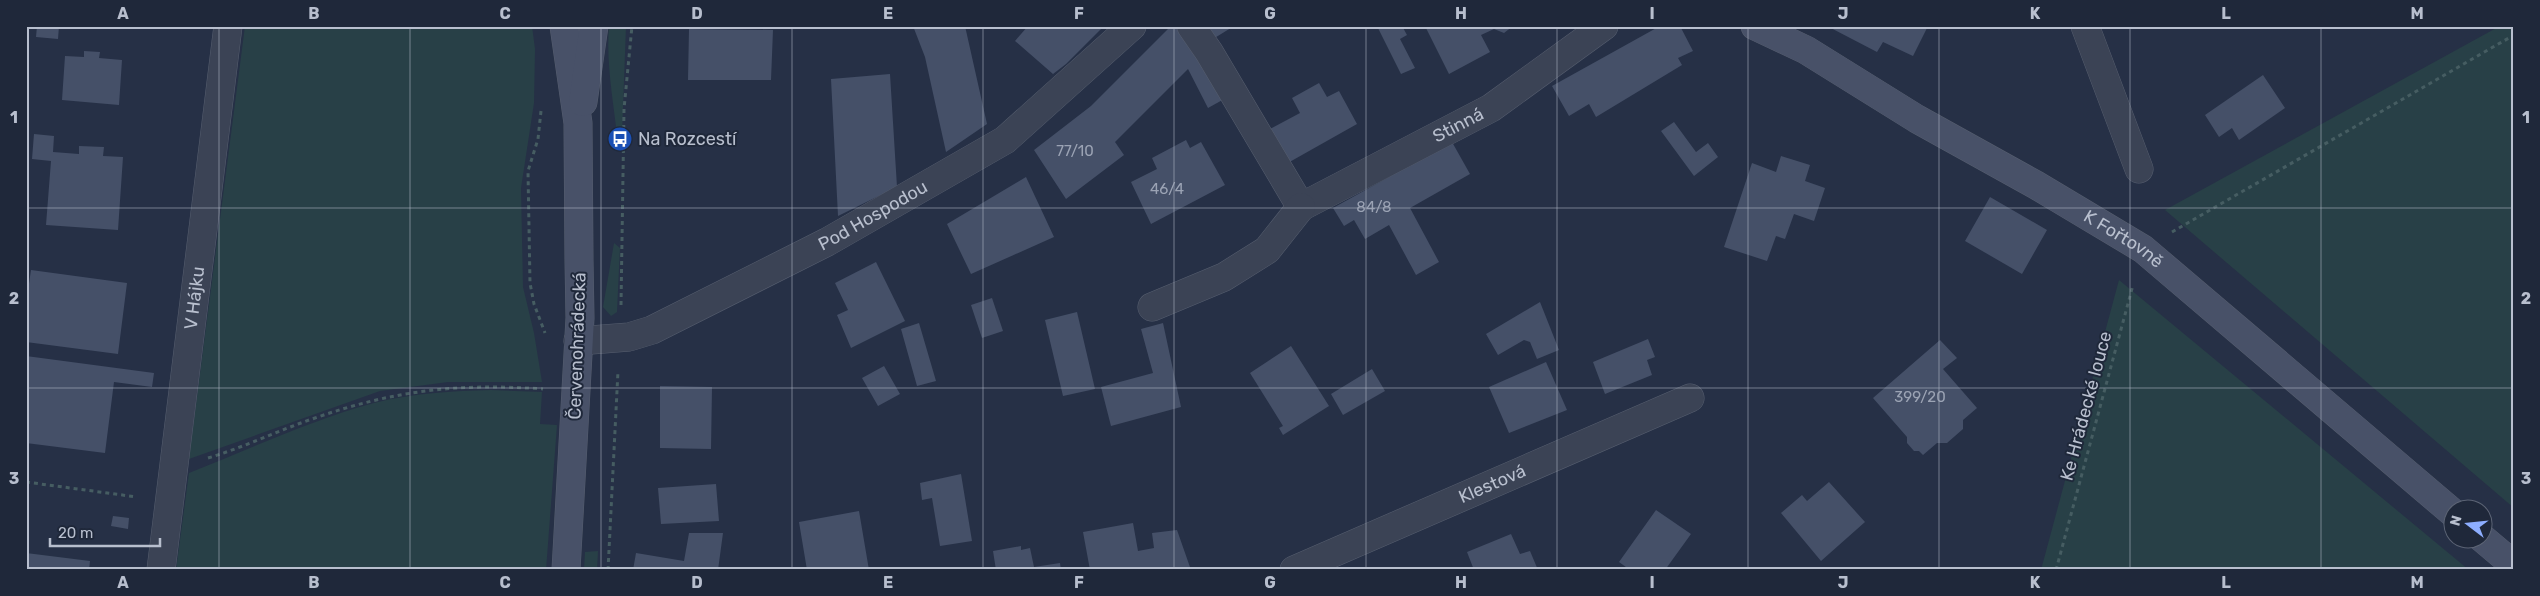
<svg xmlns="http://www.w3.org/2000/svg" width="2540" height="596" font-family="Rubik,sans-serif">
<rect width="100%" height="100%" fill="#263046"/>
<path fill="#284047" d="M245,26H532L535,49L534,103L521,188L523,287L534,333L542,382H448L380,391L189,459Z
M609,26H626L622,135H617C613,99 606,63 609,26Z
M2500,26H2514V508L2165,210Z
M614,243L620,248L617,312L611,316L603,307Z
M2119,280L2469,570H2041Z
M491,390L542,392L540,424L557,425L546,570H176L189,473C250,449 311,420 374,403C413,393 452,391 491,390Z
M598,551L597,570H584L585,552Z"/>
<path fill="#455068" d="M37,26H59L58,39L36,37Z
M913,26H965L987,124L946,152L925,57Z
M1028,26H1104L1066,64L1053,74L1015,41Z
M1171,26H1178L1226,98L1208,108L1188,69L1115,142L1124,155L1066,199L1034,150L1091,106Z
M1205,26H1234L1213,39Z
M1377,26H1402L1407,35L1400,39L1415,68L1401,74Z
M1425,26H1513L1504,33L1494,29L1481,35L1490,52L1449,74Z
M1660,26H1680L1693,51L1678,58L1682,65L1596,117L1589,104L1569,116L1552,86Z
M1827,26H1928L1913,56L1883,42L1877,52Z
M689,29L773,30L771,80H688Z
M84,51L100,52L99,58L122,60L119,105L62,100L65,56L84,57Z
M890,74L897,187L838,216L831,79Z
M2263,75L2285,108L2239,140L2232,128L2219,137L2205,115Z
M1319,83L1327,97L1339,91L1357,124L1286,164L1268,130L1300,113L1292,98Z
M1674,122L1696,152L1708,143L1718,157L1694,176L1661,131Z
M34,134L54,136L53,152L79,154V146L104,147L103,156L123,157L118,230L46,225L51,161L32,159Z
M1186,140L1190,148L1201,142L1225,185L1151,224L1131,182L1157,169L1152,158Z
M1452,142L1470,174L1410,208L1439,262L1416,275L1389,225L1365,239L1354,220L1344,226L1333,208Z
M1781,156L1810,165L1805,181L1825,188L1814,221L1794,214L1785,239L1776,236L1767,261L1724,247L1752,163L1776,172Z
M1026,177L1054,237L971,274L947,224Z
M1990,197L2047,230L2022,274L1965,241Z
M876,262L905,321L851,348L837,315L848,310L835,283Z
M31,270L127,283L118,354L26,342V304Z
M992,298L1003,331L982,338L971,305Z
M1540,302L1559,350L1537,359L1530,342L1524,340L1498,355L1486,334Z
M1077,312L1095,389L1063,396L1045,320Z
M919,323L936,381L917,386L901,329Z
M1163,323L1181,407L1111,426L1101,387L1153,373L1141,329Z
M1648,339L1655,357L1647,360L1652,375L1605,394L1593,362Z
M1940,340L1957,358L1943,369L1977,408L1963,420V429L1947,443H1937L1923,455L1919,451H1914L1907,443V437L1873,398Z
M1291,346L1329,406L1283,435L1279,428L1283,426L1250,373Z
M26,356L154,373L152,387L114,382L105,453L26,443Z
M1546,362L1567,410L1509,433L1489,387Z
M884,366L900,394L878,406L862,378Z
M1372,369L1385,391L1343,415L1331,394Z
M660,386L712,387L711,449L660,448Z
M961,474L972,541L940,546L932,498L922,500L920,483Z
M1829,482L1865,522L1821,561L1781,513L1802,495L1807,501Z
M716,484L719,521L661,524L658,488Z
M1656,510L1691,534L1665,570H1630L1619,562Z
M859,511L869,570H807L799,522Z
M113,516L129,518L128,529L111,526Z
M1133,523L1138,551L1154,548L1152,533L1177,530L1191,570H1090L1083,532Z
M689,533H723L718,570H633L636,553L684,561Z
M1511,534L1520,554L1530,551L1538,570H1474L1467,552Z
M1021,546V550L1030,548L1034,567L1060,563L1061,570H996L993,551Z
M26,553L90,561L89,570H26Z"/>
<g fill="none" stroke-linecap="round" stroke-linejoin="round">
<defs>
<g id="street">
<path id="s1" d="M1191,26L1209,52L1301,207L1491,108L1604,26"/>
<path d="M2085,26L2139,169"/>
<path d="M1152,307L1224,277L1267,250L1301,207"/>
<path id="s2" d="M578,341L629,337L652,330L827,242L1005,140L1132,26"/>
<path id="s3" d="M161,570L228,26"/>
<path id="s4" d="M1294,570L1690,398"/>
</g>
<g id="secondary">
<path d="M564,26L578,123L579,260L580,318L566,570"/>
<path id="s5" d="M1755,26L1806,50L1917,119L2036,185L2143,249L2452,512"/>
<path d="M583,102L594,26"/>
<path d="M2482,538L2514,565"/>
</g>
</defs>
<use href="#street" stroke="#565e6f" stroke-width="29"/>
<use href="#secondary" stroke="#565e6f" stroke-width="29"/>
<path stroke="#465d62" stroke-width="3" stroke-dasharray="4 4" stroke-linecap="butt" d="M541,111L538,139L528,171L530,283L534,304L545,333
M2172,232L2514,35
M621,305L624,109L632,26
M208,458C245,447 279,430 315,418C395,390 460,383 543,389
M26,482L137,497
M608,570L618,371
M2056,570L2133,285"/>
<use href="#street" stroke="#3b4355" stroke-width="28"/>
<use href="#secondary" stroke="#485168" stroke-width="28"/>
</g>
<path fill="none" stroke="#b8bfce" stroke-width="1" stroke-opacity="0.55" d="M219,26V570M410,26V570M601,26V570M792,26V570M983,26V570M1174,26V570M1366,26V570M1557,26V570M1748,26V570M1939,26V570M2130,26V570M2321,26V570M26,208H2514M26,388H2514"/>
<defs>
<symbol id="bus-disc" viewBox="-11 -11 22 22"><circle r="9.5" fill="#1a4fb4" stroke="#1f283a"/><path d="M-5-6H5V4H4V6H2V4H-2V6H-4V4H-5ZM-3.5-4V0h7V-4ZM-3.5 1.2v1.5H-2V1.2ZM2 1.2v1.5H3.5V1.2Z" fill="#fff"/></symbol>
</defs>
<g fill-rule="evenodd">
<use href="#bus-disc" x="606" y="125" width="28" height="28"/>
</g>
<g text-anchor="middle" stroke-width="4" stroke-linejoin="round" paint-order="stroke">
<g font-size="15" fill="#9ba3b4">
<text x="1075" y="156">77/10</text>
<text x="1167" y="194">46/4</text>
<text x="1374" y="212">84/8</text>
<text x="1920" y="402">399/20</text>
</g>
<g font-size="18" fill="#b8bfce" stroke="#1f283a">
<text dy="6" stroke="none"><textPath href="#s1" startOffset="389">Stinná</textPath></text>
<text dy="6" stroke="none"><textPath href="#s2" startOffset="324">Pod Hospodou</textPath></text>
<text dy="6" stroke="none"><textPath href="#s5" startOffset="426">K Fořtovně</textPath></text>
<text dy="6" stroke="none"><textPath href="#s3" startOffset="274">V Hájku</textPath></text>
<text transform="translate(577 346) rotate(-88)" y="6">Červenohrádecká</text>
<text transform="translate(2086 406) rotate(-75)" y="6">Ke Hrádecké louce</text>
<text dy="6" stroke="none"><textPath href="#s4" startOffset="216">Klestová</textPath></text>
</g>
<g font-size="18" fill="#b8bfce" stroke="#1f283a" text-anchor="start">
<text x="638" y="145">Na Rozcestí</text>
</g>
</g>
<rect width="2540" height="596" fill="none" stroke="#1f283a" stroke-width="55"/>
<g transform="translate(2468 524) rotate(286)"><circle r="24" fill="#1f283a" stroke="#5c6475"/>
<path d="M0-4L9 19L0 12L-9 19Z" fill="#8daeff"/>
<text y="-8" font-size="14" font-weight="bold" text-anchor="middle" fill="#b8bfce">N</text>
</g>
<path d="M50 538v8h110v-8" fill="none" stroke="#b8bfce" stroke-width="2.5"/>
<text x="58" y="538" font-size="15" fill="#b8bfce" stroke="#1f283a" stroke-width="4" paint-order="stroke">20 m</text>
<rect x="28" y="28" width="2484" height="540" fill="none" stroke="#b8bfce" stroke-width="2"/>
<g font-size="16" text-anchor="middle" font-weight="bold" fill="#b8bfce">
<text x="123" y="19">A</text>
<text x="314" y="19">B</text>
<text x="505" y="19">C</text>
<text x="697" y="19">D</text>
<text x="888" y="19">E</text>
<text x="1079" y="19">F</text>
<text x="1270" y="19">G</text>
<text x="1461" y="19">H</text>
<text x="1652" y="19">I</text>
<text x="1843" y="19">J</text>
<text x="2035" y="19">K</text>
<text x="2226" y="19">L</text>
<text x="2417" y="19">M</text>
<text x="14" y="123">1</text>
<text x="2526" y="123">1</text>
<text x="14" y="304">2</text>
<text x="2526" y="304">2</text>
<text x="14" y="484">3</text>
<text x="2526" y="484">3</text>
<text x="123" y="588">A</text>
<text x="314" y="588">B</text>
<text x="505" y="588">C</text>
<text x="697" y="588">D</text>
<text x="888" y="588">E</text>
<text x="1079" y="588">F</text>
<text x="1270" y="588">G</text>
<text x="1461" y="588">H</text>
<text x="1652" y="588">I</text>
<text x="1843" y="588">J</text>
<text x="2035" y="588">K</text>
<text x="2226" y="588">L</text>
<text x="2417" y="588">M</text>
</g>
</svg>
